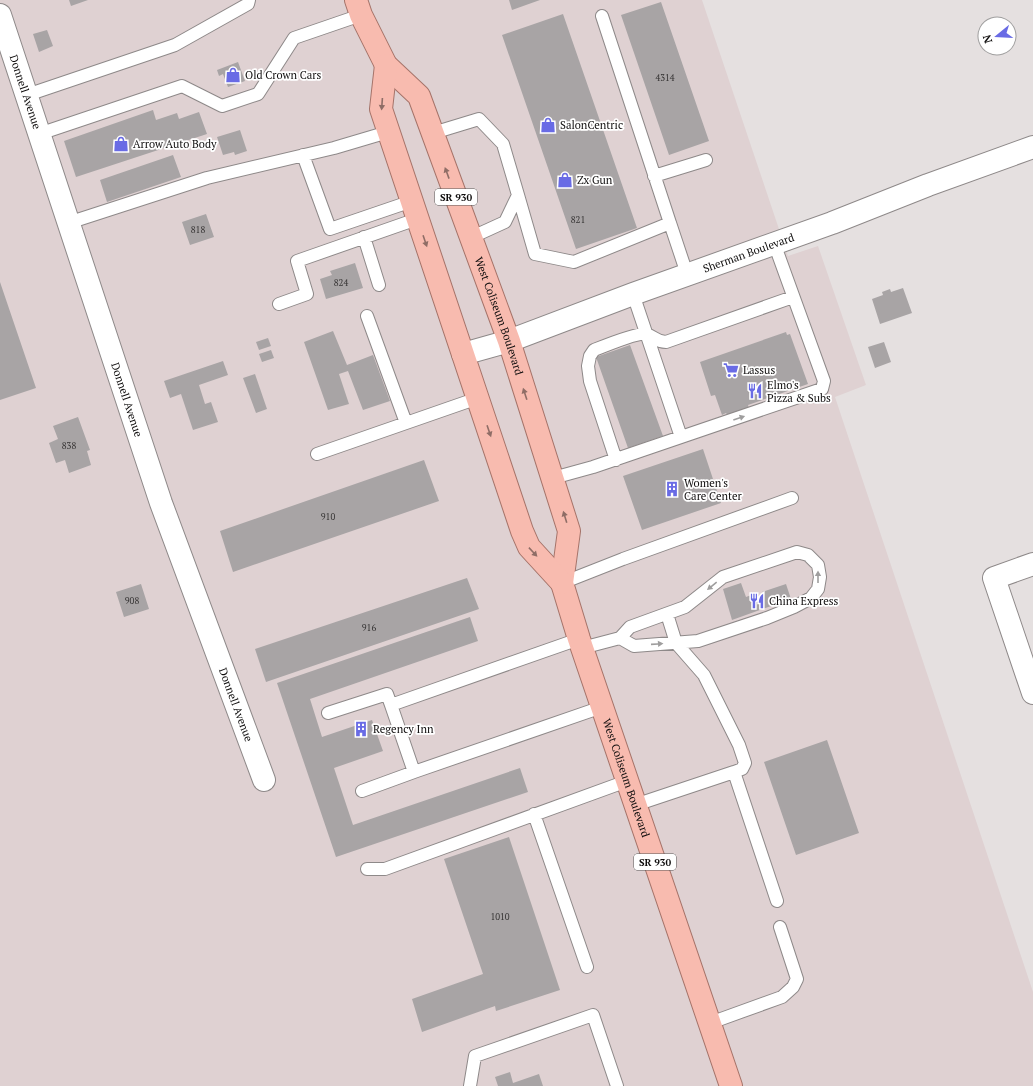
<svg xmlns="http://www.w3.org/2000/svg" width="1033" height="1086" font-family="'PT Serif',serif">
<rect width="100%" height="100%" fill="#e5e0e0"/>
<path fill="#dfd1d2" d="M0,0H702L788,256L818,246L866,385L835,397L1033,992V1086H0Z"/>
<path fill="#a8a4a5" d="M69,0H88L71,6Z
M509,0H540L512,10Z
M661,2L709,141L669,155L621,15Z
M563,14L637,228L576,249L502,35Z
M47,30L53,46L39,52L33,34Z
M238,62L245,81L228,87L223,74L219,76L217,70Z
M153,110L156,120L177,113L179,119L199,112L207,134L76,177L64,141Z
M240,130L247,151L235,155L234,152L223,155L217,137Z
M173,155L181,177L107,202L100,180Z
M206,214L214,237L190,245L182,222Z
M355,263L363,288L326,299L320,279L332,275L330,271Z
M0,282L36,388L0,400Z
M903,288L912,313L880,324L872,299L883,295L882,292L890,289L891,292Z
M333,331L347,365L373,355L390,401L363,410L348,371L339,374L349,404L328,410L304,342Z
M786,332L787,335L790,334L808,384L748,405L749,408L728,416L726,413L722,415L715,395L711,396L700,362Z
M268,338L271,346L259,350L256,342Z
M884,342L891,362L875,368L868,347Z
M630,345L663,436L628,448L596,357Z
M271,350L274,358L262,362L259,354Z
M223,361L228,375L199,385L205,404L211,402L218,422L193,430L181,394L170,398L164,381Z
M255,374L267,409L256,413L243,378Z
M78,417L90,450L87,451L91,465L69,473L65,460L56,463L49,443L58,439L53,426Z
M703,449L721,503L642,530L623,476Z
M424,460L439,501L233,572L220,531Z
M467,578L479,609L266,682L255,649Z
M741,583L746,597L754,594L757,600L764,597L762,592L786,584L791,599L732,620L723,589Z
M141,584L149,609L124,617L116,592Z
M470,617L478,641L310,699L322,737L372,720L383,751L334,768L353,825L520,768L528,792L336,857L277,683Z
M827,740L859,833L796,855L764,762Z
M509,837L560,990L496,1011L495,1006L422,1032L412,999L483,974L444,859Z
M510,1072L513,1083L539,1074L543,1086H498L495,1077Z"/>
<g fill="none" stroke-linecap="round" stroke-linejoin="round">
<defs>
<path id="service" d="M602,16L670,223
M27,95L175,45L248,4L249,0
M433,133L479,119L503,144L518,195L505,222L470,238
M39,134L182,86L222,106L258,94L294,38L361,15
M303,155L330,229L412,201
M654,176L706,160
M518,195L535,254L574,262L670,223L687,274
M68,223L207,178L334,148L388,132
M364,237L379,285
M633,294L681,437
M279,304L307,294L297,261L417,219
M367,316L406,423
M317,454L478,398
M616,460L590,381L588,366L590,356L594,350C604,346 638,332 646,334C654,336 656,342 666,342L793,297
M553,478L593,467L822,389L824,381L774,243
M562,583L623,559L792,498
M582,648L620,638L630,627L685,607L723,577L797,552L808,555L818,565L820,577L818,589L811,598L794,607L767,618L698,641L634,646L620,638
M328,713L387,694L391,705L579,639
M414,772L602,707
M734,772L777,901
M362,791L414,772L391,705
M635,805L734,772L742,769L745,763L739,745L704,675L676,643L667,614
M534,814L587,967
M367,869H385L627,781
M710,1023L782,997L793,987L797,979L780,927
M470,1086L475,1056L593,1015L617,1086"/>
<g id="minor">
<path id="s1" d="M0,15L161,503L264,780"/>
<path d="M1033,564L994,578L1033,693"/>
</g>
<g id="secondary">
<path id="s2" d="M463,354L509,341L633,294L832,223L928,185L1033,147"/>
</g>
<g id="trunk">
<path id="s3" d="M356,0L361,15L386,65L419,96L509,341L569,531L562,583L579,639L731,1086"/>
<path d="M386,65L381,109L522,531L529,547L562,583"/>
</g>
</defs>
<use href="#service" stroke="#8e8989" stroke-width="14"/>
<use href="#minor" stroke="#8e8989" stroke-width="24"/>
<use href="#secondary" stroke="#8e8989" stroke-width="24"/>
<use href="#trunk" stroke="#a57369" stroke-width="24"/>
<use href="#service" stroke="#fff" stroke-width="12"/>
<use href="#minor" stroke="#fff" stroke-width="22"/>
<use href="#secondary" stroke="#fff" stroke-width="22"/>
<use href="#trunk" stroke="#f8bbaf" stroke-width="22"/>
</g>
<defs><path id="oneway-solid" d="M-6-.8H1V-3.2L6.5 0L1 3.2V.8H-6Z"/></defs>
<g fill="#8f6d66">
<use href="#oneway-solid" transform="translate(382 104) rotate(94)"/>
<use href="#oneway-solid" transform="translate(447 173) rotate(-110)"/>
<use href="#oneway-solid" transform="translate(425 241) rotate(71)"/>
<use href="#oneway-solid" transform="translate(525 394) rotate(-108)"/>
<use href="#oneway-solid" transform="translate(489 431) rotate(71)"/>
<use href="#oneway-solid" transform="translate(565 517) rotate(-107)"/>
<use href="#oneway-solid" transform="translate(533 552) rotate(47)"/>
</g>
<g fill="#9f9e9e">
<use href="#oneway-solid" transform="translate(739 418) rotate(-19)"/>
<use href="#oneway-solid" transform="translate(818 577) rotate(-90)"/>
<use href="#oneway-solid" transform="translate(712 586) rotate(141)"/>
<use href="#oneway-solid" transform="translate(657 644) rotate(-4)"/>
</g>
<defs>
<symbol id="shop-bare" viewBox="-9 -9 18 18"><path d="M-5-2.5h2.3a2.7 3.5 0 0 1 5.4 0H5L5.5 6h-11ZM-1.5-2.5h3a1.5 2.3 0 0 0-3 0Z" fill="#696be5" stroke="#fff" stroke-width="2.5" paint-order="stroke"/></symbol>
<symbol id="supermarket-bare" viewBox="-9 -9 18 18"><path d="M-6-5.5h2.5l.6 2H6L4.5 2H-2.5L-4.4-4H-6ZM-1.5 3.2a1.3 1.3 0 1 0 .1 0ZM3 3.2a1.3 1.3 0 1 0 .1 0Z" fill="#696be5" stroke="#fff" stroke-width="2.5" paint-order="stroke"/></symbol>
<symbol id="restaurant-bare" viewBox="-9 -9 18 18"><path d="M-5-6h1v4h1v-4h1v4h1v-4h1v5L-1.5 .5V6h-2V.5L-5-1ZM5-6V6H3V1.5H1.5Q1.5-4 5-6Z" fill="#696be5" stroke="#fff" stroke-width="2.5" paint-order="stroke"/></symbol>
<symbol id="building-bare" viewBox="-9 -9 18 18"><path d="M-4-6H4V6H1V3H-1V6H-4ZM-2.5-4.3h1.7v1.8h-1.7ZM.8-4.3h1.7v1.8H.8ZM-2.5-1h1.7V.8h-1.7ZM.8-1h1.7V.8H.8Z" fill="#696be5" stroke="#fff" stroke-width="2.5" paint-order="stroke"/></symbol>
</defs>
<g fill-rule="evenodd">
<use href="#shop-bare" x="222" y="64" width="22" height="22"/>
<use href="#shop-bare" x="537" y="114" width="22" height="22"/>
<use href="#shop-bare" x="110" y="133" width="22" height="22"/>
<use href="#shop-bare" x="554" y="169" width="22" height="22"/>
<use href="#supermarket-bare" x="720" y="359" width="22" height="22"/>
<use href="#restaurant-bare" x="744" y="380" width="22" height="22"/>
<use href="#building-bare" x="661" y="478" width="22" height="22"/>
<use href="#restaurant-bare" x="746" y="590" width="22" height="22"/>
<use href="#building-bare" x="350" y="718" width="22" height="22"/>
</g>
<g text-anchor="middle" stroke-width="3.5" stroke-linejoin="round" paint-order="stroke">
<g font-size="9" fill="#353333">
<text x="665" y="81">4314</text>
<text x="578" y="223">821</text>
<text x="198" y="233">818</text>
<text x="341" y="286">824</text>
<text x="69" y="449">838</text>
<text x="328" y="520">910</text>
<text x="132" y="604">908</text>
<text x="369" y="631">916</text>
<text x="500" y="920">1010</text>
</g>
<g fill="#fff" stroke="#575656" stroke-width="1">
<rect x="435" y="189" width="42" height="16" rx="3"/>
<rect x="634" y="854" width="42" height="16" rx="3"/>
</g>
<g font-size="10" font-weight="bold" fill="#0f0d0d">
<text x="456" y="201">SR 930</text>
<text x="655" y="866">SR 930</text>
</g>
<g font-size="11" fill="#0f0d0d" stroke="#fff" text-anchor="start">
<text x="245" y="79">Old Crown Cars</text>
<text x="560" y="129">SalonCentric</text>
<text x="133" y="148">Arrow Auto Body</text>
<text x="577" y="184">Zx Gun</text>
<text x="743" y="374">Lassus</text>
<text x="767" y="389">Elmo's<tspan x="767" dy="13">Pizza &amp; Subs</tspan></text>
<text x="684" y="487">Women's<tspan x="684" dy="13">Care Center</tspan></text>
<text x="769" y="605">China Express</text>
<text x="373" y="733">Regency Inn</text>
</g>
<g font-size="11" fill="#0f0d0d" stroke="#fff">
<text dy="4" stroke="none"><textPath href="#s1" startOffset="81">Donnell Avenue</textPath></text>
<text dy="4" stroke="none"><textPath href="#s2" startOffset="303">Sherman Boulevard</textPath></text>
<text dy="4" stroke="none"><textPath href="#s3" startOffset="351">West Coliseum Boulevard</textPath></text>
<text dy="4" stroke="none"><textPath href="#s1" startOffset="405">Donnell Avenue</textPath></text>
<text dy="4" stroke="none"><textPath href="#s1" startOffset="729">Donnell Avenue</textPath></text>
<text dy="4" stroke="none"><textPath href="#s3" startOffset="835">West Coliseum Boulevard</textPath></text>
</g>
</g>
<g transform="translate(997 36) rotate(252)"><circle r="19" fill="#ffffff" stroke="#9f9e9e"/>
<path d="M0-3L7 15L0 10L-7 15Z" fill="#696be5"/>
<text y="-6" font-size="11" font-weight="bold" text-anchor="middle" fill="#0f0d0d">N</text>
</g>
</svg>
